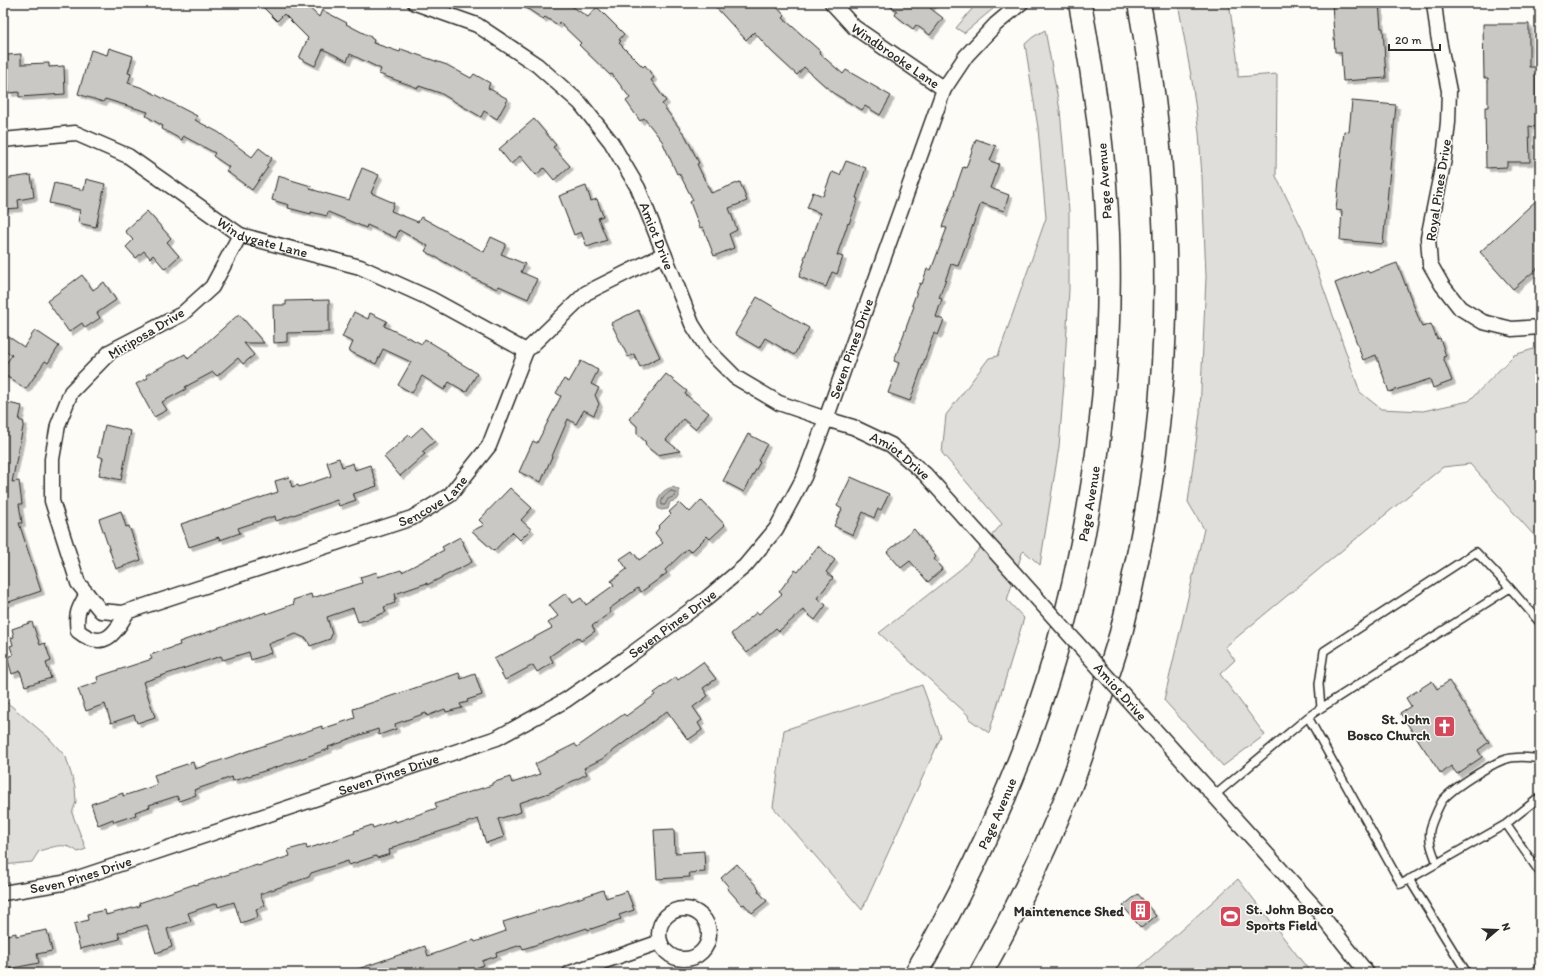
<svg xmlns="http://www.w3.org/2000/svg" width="1543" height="976" font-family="Itim,sans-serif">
<defs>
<filter id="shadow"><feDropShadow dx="3.5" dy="3.5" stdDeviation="0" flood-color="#0004"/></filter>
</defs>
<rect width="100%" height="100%" fill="#fdfcf7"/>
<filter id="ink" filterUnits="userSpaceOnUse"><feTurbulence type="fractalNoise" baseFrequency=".025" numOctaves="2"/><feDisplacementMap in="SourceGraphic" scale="8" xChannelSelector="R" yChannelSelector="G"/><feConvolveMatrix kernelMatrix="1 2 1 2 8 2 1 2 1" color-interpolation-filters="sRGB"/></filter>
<g filter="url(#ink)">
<path fill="#dfdeda" stroke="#858482" d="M977,3H1000L964,33L956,28Z
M1178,3H1229L1238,63V77L1277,74L1276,176L1304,233L1360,392L1381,409L1423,411L1469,401L1514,355L1540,347V542L1470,464L1443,467L1225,647L1235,660L1220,674L1265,735L1223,766L1164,700L1204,529L1188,502L1200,413L1206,277L1202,177L1199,133L1192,81Z
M1045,30L1060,110L1069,211V289L1064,383L1059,447L1040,565L1024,551L1022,553L1007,600L1024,618L989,733L969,719L968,715L879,633L962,568L1002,524L942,453L946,415L989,358L998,356L1046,218L1038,128L1025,44L1033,37Z
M922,685L941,737L862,910L773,807L784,730Z
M3,699L48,737L66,757L75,787L76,802L72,813L86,849L78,852C64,841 54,847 39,851L32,862L3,865Z
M1238,879L1311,973H1133Z"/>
<path fill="#b5b4b1" stroke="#7e7d7b" d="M673,487L679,490V497L677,500L670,502L668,509L661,510L658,508C656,497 663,489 673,487Z"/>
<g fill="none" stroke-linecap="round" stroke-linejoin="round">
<path stroke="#626261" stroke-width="1" d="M671,491L675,492V496L668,499L665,505H662C660,499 666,494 671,491Z"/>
</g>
<path fill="#c9c8c4" stroke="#2b2b2b" filter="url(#shadow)" d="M259,3H304L319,17L322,10L347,23L346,24L371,37V38L374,40L373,43L400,52L401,49L447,65L471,78L474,74L490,83L488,88L508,99L497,119L484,111L481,117L440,93L419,86L418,88L379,74L381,69L350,54L347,61L323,49L315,66L299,58L308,38L284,14L277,21Z
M519,3H567L588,17L597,7L624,34L619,40L621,41L619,43L643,67L645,65L654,78L651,80L666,101L662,104L683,133H684L699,163L697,164L711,193L740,182L747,201L729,208L737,230L729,234L734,248L714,256L703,227L700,228L690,202L693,200L679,173L677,174L662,141L644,118L640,121L626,101L630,98L612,74L610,75L579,45L581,43L559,22L558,25L545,17L543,19Z
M712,3H773L785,16L783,18L820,51L819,53L843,74L846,70L891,96L880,115L865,106L862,110L833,93L804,67L797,75L771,51L754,32L746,40Z
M886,3H934L930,8L943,18L930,35L916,25L913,29L895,15L897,11Z
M1332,3H1379L1381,28H1383L1386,78L1343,81L1341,52H1335Z
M1483,24H1529V67H1536V127L1529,126L1530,162H1507V167L1486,168L1485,107H1488V78H1484Z
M109,48L133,56L128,73L131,74L128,83L143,88L197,116L195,120L218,132L252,157L259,148L272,158L266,166L268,167L252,190L226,171L229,167L213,156L215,153L183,136L182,140L162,129L163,126L146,116L148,112L105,99L103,102L78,94L91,50L107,55Z
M21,54V64L49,63V67L64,66L65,94L19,97V92L9,93L7,55Z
M1352,101L1396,105L1383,244L1340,240L1342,211L1336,210L1344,131L1349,132Z
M534,119L556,145L553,147L570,166L554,180L544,168L536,175L520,156L511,164L499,149Z
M976,139L996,146L990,161L999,164L990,188L1009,195L1004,211L981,203L958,266L951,264L939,298L942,299L936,317L944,320L938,335L934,333L910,401L888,393L899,363L894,361L914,306L912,305L920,283L922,284L927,269L931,270L947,228L942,227L955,193H954L963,167L966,168Z
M846,161L866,168L856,198L858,199L849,224L848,223L837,255L843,257L837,274L832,272L826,287L799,277L805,260L804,259L820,213L807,208L813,192L823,196L832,172L840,175Z
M362,168L379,175L371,193L394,203L391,211L418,222L421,217L484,252L491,237L506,244L501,254L525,264L521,272L537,279L528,299L499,286L497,289L473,278L425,251L428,246L399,230L396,238L367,225L366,228L328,212L327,216L311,212V214L288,208L289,205L272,200L278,176L311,186L310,189L349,200Z
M31,175L34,197L18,200L19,208L5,209V207L3,208V179Z
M86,179L105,184L96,227L78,223L80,210L49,203L54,183L84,190Z
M586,186L591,201L597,199L603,216L598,218L607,240L587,247L581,232L574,235L559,196Z
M1540,197V266L1513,289L1480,252Z
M147,211L171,238L167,242L179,256L165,269L153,255L150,258L144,251L136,258L126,247L133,240L125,231Z
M1397,263L1422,327L1431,324L1437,339L1440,338L1446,356L1443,357L1452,381L1433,388L1430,379L1389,392L1376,355L1363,360L1335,283L1368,270L1369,273Z
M82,275L93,290L104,282L116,300L97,313L100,318L85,328L82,323L69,332L47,301Z
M757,297L809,328L794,355L765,338L759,348L735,334Z
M329,300V332L287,333V342L274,343L273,305H286V301Z
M638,310L660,357L640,367L634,354L628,357L611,323Z
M354,312L368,319L370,313L387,321L384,326L422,344L425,339L448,353L447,355L472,370L477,374L466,392L449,382L444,390L422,376L412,393L398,385L411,362L383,349L376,364L349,351L353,342L342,337Z
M239,314L264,343H244L254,355L243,364L238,358L217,376L213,372L185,387L186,389L162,402L167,410L154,417L136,384L148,378L146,375L185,354L188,359Z
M35,330L59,346L48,363L45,361L26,389L3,374V368L12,355L3,349V333L24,347Z
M581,361L598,370L591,384L599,388L595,395L599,404L594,415L584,410L576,424L568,419L541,482L519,472L533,441L537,443L561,396L556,393L564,379L569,382Z
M666,374L687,391L685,394L709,413L695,429L683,419L666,440L680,451L657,455L646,446L645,441L637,434V426L629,419Z
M3,402L22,406L19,420L24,422L12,482L19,481L22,504H19L22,523H19L41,591L3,604Z
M105,425L131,431L121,480L99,475L103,458L98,456Z
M422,427L435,441L422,452L425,454L400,476L384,457L409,435L411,437Z
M748,434L767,444L758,461L760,462L744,492L723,481Z
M339,458L342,467L353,463L355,470L370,465L377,486L353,494L356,500L339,506L337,500L276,521L275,516L238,528L240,533L220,540L219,537L189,547L181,524L278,492L275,481L289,477L292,487L298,485L299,487L331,476L327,462Z
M851,477L889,494L881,510L878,509L874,518L863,512L853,535L834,526L842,509L837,506Z
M510,488L532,508L521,520L531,529L520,540L512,532L494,551L472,531L484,525L479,520Z
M701,500L725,525L710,539L707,536L691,552L687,549L665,570L667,573L641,592L638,588L609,609L611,612L592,626L595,631L581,641L578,637L550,656L553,662L537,672L533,665L505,680L494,659L552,628L548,623L558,616L549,605L566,593L573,603L581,598L586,605L614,585L611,581L627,569L620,559L632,551L639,560L663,543L655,533L659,528L658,527L671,514L669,512L679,503L687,511L688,510L690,512Z
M121,511L126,527L129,526L141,560L116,569L99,519Z
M914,529L936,557L934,559L942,569L928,582L910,561L901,568L887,552Z
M460,537L472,562L427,585V583L395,594L396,599H394L395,603L384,607L386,612L371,618L358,622L353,608L327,617L332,634L330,639L310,646L307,639L296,634L268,644L271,653L251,660L249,652L223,660L221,656L143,682L155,717L137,723L134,715L111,723L105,704L86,711L78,689L98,682L97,677L152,659L150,655L180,645L179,642L266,612V614L294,604L293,600L311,594L312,598L362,583L360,577L377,572L378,577L401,570L402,572L444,550L442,547Z
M818,546L835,560L826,572L833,578L817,598L826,605L815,620L803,610L779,631L776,628L747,653L731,634L757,612L759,614L782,594L779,592L795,570L798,572Z
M32,622L40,645L45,643L51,661L46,663L51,678L25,686L20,671L12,674L7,657L13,655L10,646L13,645L11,638L14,637L12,629Z
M703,662L716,679L703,688L708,696L693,707L702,720L698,723L702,730L688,740L667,711L602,759L584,768L587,774L549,793L519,803L521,812L498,819L504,837L486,843L478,819L393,847V849L389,850L390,854L377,858L376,856L349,865L348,861L311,873L309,877L260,894L265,906L256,909L258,917L241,923L234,902L218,907L217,903L188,913L191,921L167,929L172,947L156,953L147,925L118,933L120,939L80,949L74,924L88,920L87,914L105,910L106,915L140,906L139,903L195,884V885L257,865L258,866L290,856L288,850L306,845L307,849L355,833L354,831L372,825L373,828L395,820L396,822L437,808L435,803L492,785V783L510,777L512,783L540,774L535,764L575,744L577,747L624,714L626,716L655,695L654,693L676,677L678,680Z
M459,673L461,679L475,674L482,695L467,700L468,702L460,704L462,708L446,712L445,709L427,716L426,713L395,724L396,729L379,735L378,729L343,741V742L328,747L329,749L280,766L233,781L232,777L194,790L196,795L179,801L177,796L149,805L150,807L135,812L136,815L114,822L113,819L98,825L91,804L123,793V796L157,785L154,775L193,762L195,769L322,726V729L355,718L353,709Z
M1432,681L1437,689L1449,681L1489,742L1478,750L1482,757L1457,774L1451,766L1441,774L1400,713L1411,706L1406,698Z
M674,829L675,853L704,851L705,872L689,873L690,877L657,879L654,830Z
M737,864L759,889L758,891L767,901L752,913L744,904L742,905L727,888L728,886L721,878Z
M603,890L606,898L627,891L634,910L619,915L621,919L588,930L587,928L523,949L521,945L496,953L497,956L482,961L484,965L461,973H355V970L425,946L428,956L474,940L475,942L506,931L503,922L557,905V906Z
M1138,894L1156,916L1141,928L1123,906Z
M47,930L52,951L37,954L39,963L3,970V936L16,933V936Z"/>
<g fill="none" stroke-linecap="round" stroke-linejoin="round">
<defs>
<path id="lane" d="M1321,708L1510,588
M1308,717L1321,708L1319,684L1324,651L1476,552L1510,588L1540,623
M1214,796L1308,717L1401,884L1506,824L1540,873
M1506,824L1540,797
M1437,863C1433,853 1428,841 1430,830C1431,824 1439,806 1442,801C1451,789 1488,766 1503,760C1515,756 1528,757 1540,759
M1409,879L1467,973
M1533,973L1540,968"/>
<g id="street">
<path id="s1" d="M415,3L477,25L537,65L580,103L611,142L638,188L692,324L709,351L735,377L779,403L826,419L853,427L891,445L925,474L1015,574"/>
<path id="s2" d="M832,3L854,27L944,89"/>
<path d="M1434,3L1438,35L1449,91L1448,122L1444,159L1428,238L1430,264L1442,285L1460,308L1483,322L1512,329L1540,327"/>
<path id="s3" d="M3,140L75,133L128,156L240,235L360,267L431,299L526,351"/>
<path id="s4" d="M240,235L212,287L182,314L111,351L71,392L58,425L52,459V501L78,583L101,611L123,613L412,518L450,495L489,446L526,351L586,293L664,254"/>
<path d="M87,594C79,608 75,614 78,631C103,651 115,635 127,612"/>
<path d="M1154,729L1319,912L1367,973"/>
<path id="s5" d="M3,893L63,883L497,738L566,700L626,658L706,599L745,566L776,529L804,477L826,419L944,89L966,56L996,24L1021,3"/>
<circle cx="684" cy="934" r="25"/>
<path d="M570,973L660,942"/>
</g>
<g id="highway">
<path id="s6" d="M916,973C973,874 1022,769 1054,659C1093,521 1113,377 1108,234C1105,156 1094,79 1080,3"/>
<path d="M981,973C1011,920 1038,866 1061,810C1077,773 1089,734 1101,696C1108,675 1115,654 1121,633C1130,597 1137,561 1144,525C1175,352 1171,175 1139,3"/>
</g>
</defs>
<use href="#lane" stroke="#2b2b2b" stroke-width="10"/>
<use href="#street" stroke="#2b2b2b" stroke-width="17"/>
<use href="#highway" stroke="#2b2b2b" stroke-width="25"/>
<use href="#lane" stroke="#fdfcf7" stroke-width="7"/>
<use href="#street" stroke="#fdfcf7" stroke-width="14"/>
<use href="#highway" stroke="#fdfcf7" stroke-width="22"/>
<defs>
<g id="street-bridge">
<path id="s7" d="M1015,574L1154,729"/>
</g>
</defs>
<use href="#street-bridge" stroke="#2b2b2b" stroke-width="17" stroke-linecap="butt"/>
<use href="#street-bridge" stroke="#fdfcf7" stroke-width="14"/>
</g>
</g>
<defs>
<symbol id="church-square" viewBox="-11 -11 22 22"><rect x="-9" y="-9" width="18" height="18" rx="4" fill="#d1495b" stroke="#fdfcf7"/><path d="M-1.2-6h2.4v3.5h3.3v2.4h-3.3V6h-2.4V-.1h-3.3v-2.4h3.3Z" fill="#fff"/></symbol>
<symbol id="building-square" viewBox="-11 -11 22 22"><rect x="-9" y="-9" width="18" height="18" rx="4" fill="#d1495b" stroke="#fdfcf7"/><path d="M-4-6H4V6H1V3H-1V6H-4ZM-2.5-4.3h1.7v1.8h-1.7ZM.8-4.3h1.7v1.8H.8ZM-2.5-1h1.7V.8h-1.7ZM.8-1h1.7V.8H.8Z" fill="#fff"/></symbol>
<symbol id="stadium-square" viewBox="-11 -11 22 22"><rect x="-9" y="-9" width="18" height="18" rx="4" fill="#d1495b" stroke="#fdfcf7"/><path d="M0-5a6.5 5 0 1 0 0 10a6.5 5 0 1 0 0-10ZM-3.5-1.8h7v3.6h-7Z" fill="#fff"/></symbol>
</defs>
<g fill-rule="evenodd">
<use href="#church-square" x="1432" y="714" width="25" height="25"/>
<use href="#building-square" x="1128" y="898" width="25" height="25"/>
<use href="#stadium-square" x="1218" y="904" width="25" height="25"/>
</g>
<g text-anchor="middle" stroke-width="3" stroke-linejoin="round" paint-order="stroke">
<g font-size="14" fill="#2b2b2b" stroke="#fdfcf7">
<text dy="5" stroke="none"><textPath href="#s2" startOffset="83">Windbrooke Lane</textPath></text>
<text transform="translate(1104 181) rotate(-94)" y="5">Page Avenue</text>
<text transform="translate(1438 190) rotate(-81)" y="5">Royal Pines Drive</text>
<text dy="5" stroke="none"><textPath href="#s3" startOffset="289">Windygate Lane</textPath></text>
<text dy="5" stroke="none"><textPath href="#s1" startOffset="350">Amiot Drive</textPath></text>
<text transform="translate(146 333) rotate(-31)" y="5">Miriposa Drive</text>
<text dy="5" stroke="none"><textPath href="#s5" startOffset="1065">Seven Pines Drive</textPath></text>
<text dy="5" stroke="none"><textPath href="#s1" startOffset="698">Amiot Drive</textPath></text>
<text dy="5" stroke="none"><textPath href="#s4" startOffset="824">Sencove Lane</textPath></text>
<text dy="5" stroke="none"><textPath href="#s6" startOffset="503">Page Avenue</textPath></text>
<text dy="5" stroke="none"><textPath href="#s5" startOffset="728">Seven Pines Drive</textPath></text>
<text dy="5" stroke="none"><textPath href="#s7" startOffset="158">Amiot Drive</textPath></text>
<text dy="5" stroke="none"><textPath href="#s5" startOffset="404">Seven Pines Drive</textPath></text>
<text dy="5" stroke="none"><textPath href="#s6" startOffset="179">Page Avenue</textPath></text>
<text dy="5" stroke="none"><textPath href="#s5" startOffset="80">Seven Pines Drive</textPath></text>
</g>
<g font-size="14" font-weight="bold" fill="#2b2b2b" stroke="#fdfcf7" text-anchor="end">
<text x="1430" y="724">St. John<tspan x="1430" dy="16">Bosco Church</tspan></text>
<text x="1246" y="914" text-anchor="start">St. John Bosco<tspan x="1246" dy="16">Sports Field</tspan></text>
<text x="1124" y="916">Maintenence Shed</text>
</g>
</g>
<rect width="1543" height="976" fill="none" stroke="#fdfcf7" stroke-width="16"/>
<rect x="8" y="8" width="1527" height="960" fill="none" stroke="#2b2b2b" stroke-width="1.5" filter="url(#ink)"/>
<g transform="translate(1497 930) rotate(71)" stroke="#fdfcf7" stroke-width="3" paint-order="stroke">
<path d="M0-3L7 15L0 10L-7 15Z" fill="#2b2b2b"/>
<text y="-6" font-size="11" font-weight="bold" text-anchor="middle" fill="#2b2b2b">N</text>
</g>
<path d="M1389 44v6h51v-6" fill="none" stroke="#2b2b2b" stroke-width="2"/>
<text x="1395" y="44" font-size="12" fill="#2b2b2b" stroke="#fdfcf7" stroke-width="3" paint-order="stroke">20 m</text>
</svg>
